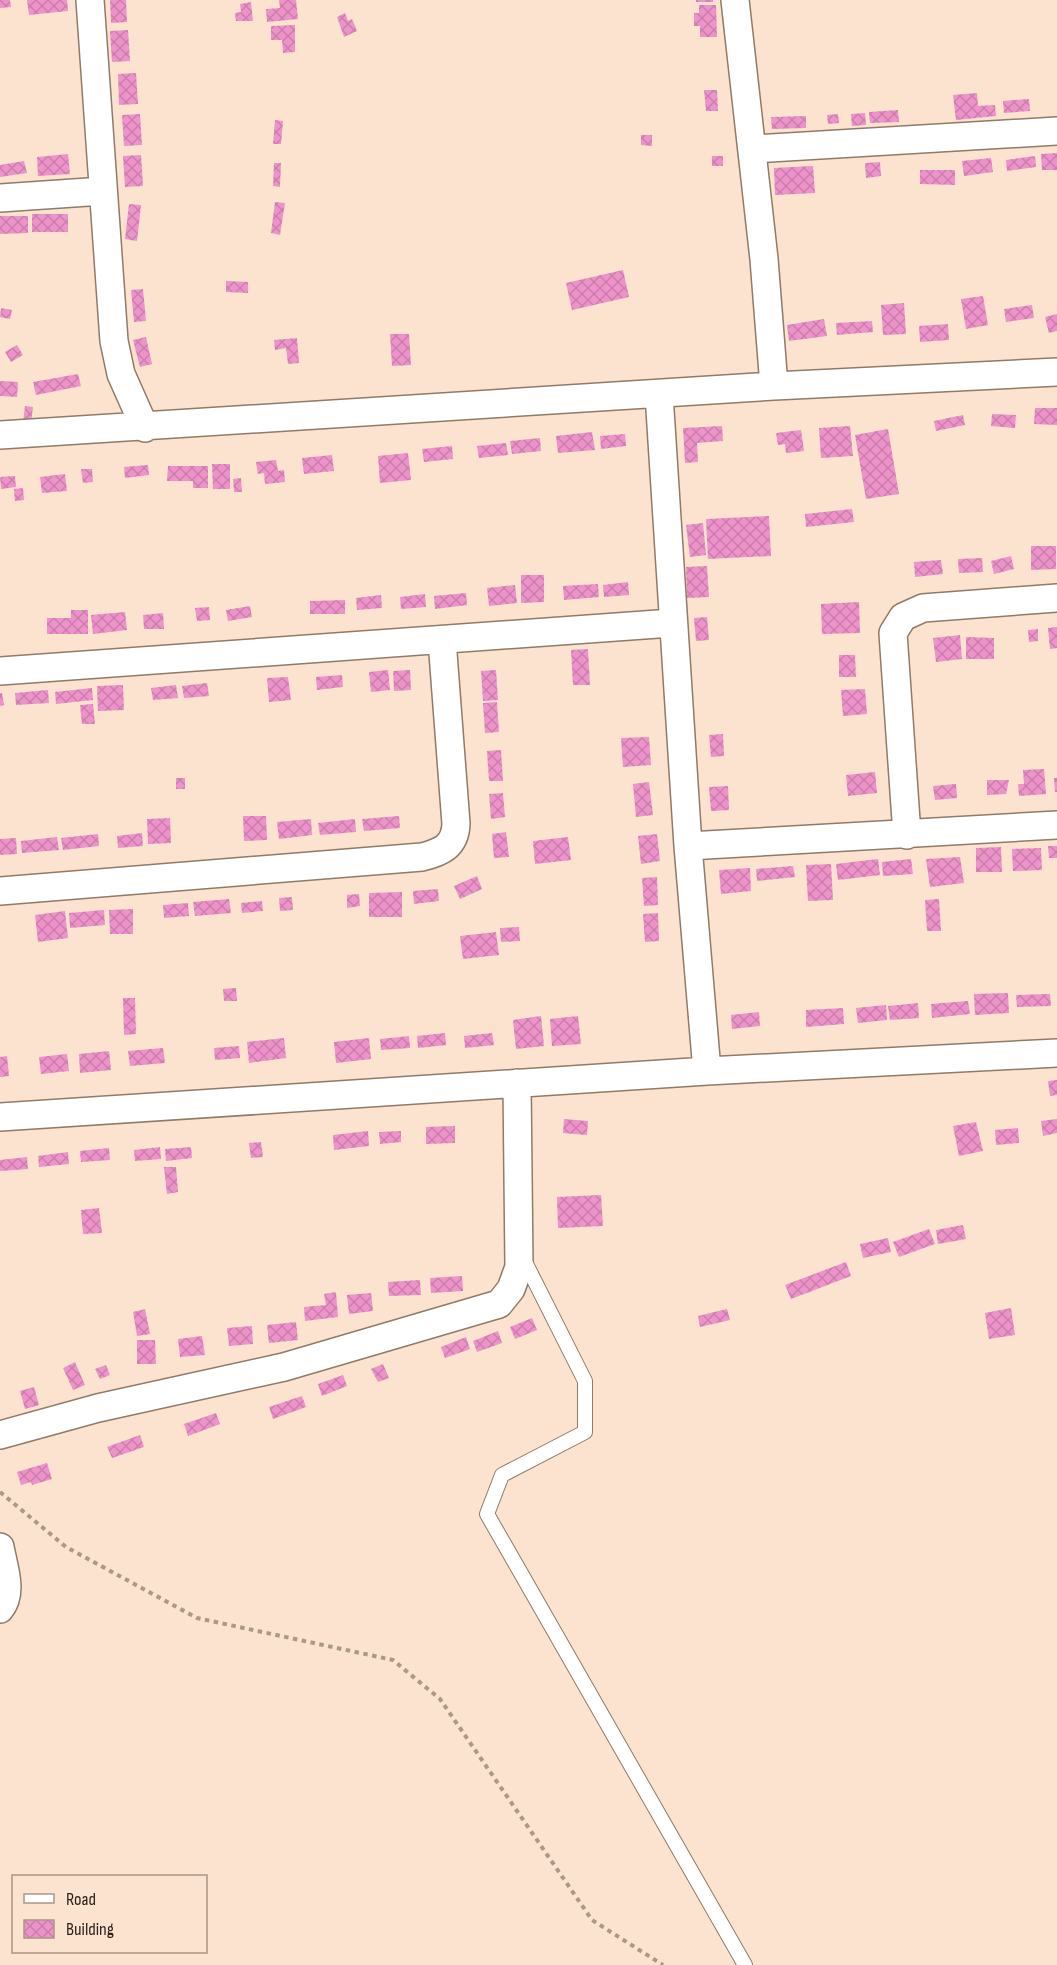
<svg xmlns="http://www.w3.org/2000/svg" width="1057" height="1965" font-family="'Sofia Sans Condensed',sans-serif">
<defs>
<pattern id="building-cross-hatch" width="8" height="8" patternUnits="userSpaceOnUse" patternTransform="scale(1.5)"><rect width="8" height="8" fill="#ed93ca"/><path d="M0 0l8 8M0 8l8-8" fill="none" stroke="#cb7ead"/></pattern>
</defs>
<rect width="100%" height="100%" fill="#fbe3cf"/>
<path fill="url(#building-cross-hatch)" d="M0,0H10L11,7L0,8Z
M27,0H67L68,11L29,15Z
M110,0H126L127,22L111,23Z
M279,0H296L298,19L267,22L266,9L280,8Z
M696,0H713V2H696Z
M251,2L253,21H236L235,13L241,12L240,4Z
M699,5H716L717,37H700V26H694V13H699Z
M345,13L348,21L352,19L357,31L344,37L337,17Z
M295,25V52L283,53L282,40H271V26Z
M128,30L130,61L112,62L110,31Z
M136,73L138,104L119,105L118,74Z
M704,90H717L718,111H706Z
M977,93L978,106L995,105L996,116L956,120L953,95Z
M1029,99L1030,111L1004,113L1003,101Z
M898,110L899,122L870,123L869,112Z
M865,113L866,125L852,126L851,114Z
M140,114L142,145L124,146L122,115Z
M838,114L839,123L828,124L827,115Z
M806,116V128L772,129L771,117Z
M275,120L283,121L281,144H273Z
M641,135H652V146L641,145Z
M1057,153V170H1042L1041,154Z
M68,154L70,174L38,176L37,157Z
M141,155L143,186L125,187L123,156Z
M712,156H723V166H712Z
M1035,156L1036,167L1007,171L1006,160Z
M991,158L993,172L964,176L962,161Z
M24,161L27,173L0,177V165Z
M880,162L881,176L866,178L865,163Z
M274,163H281L280,187L273,186Z
M813,166L815,193L775,195L774,168Z
M920,170H955V185L920,184Z
M275,202L285,203L280,235L271,233Z
M129,204L141,205L137,241L125,239Z
M32,214H68V232H32Z
M0,216H28V233L0,234Z
M623,270L629,297L572,310L566,283Z
M226,281L248,282V293L226,292Z
M143,289L146,321L134,322L131,290Z
M983,296L988,325L966,329L961,299Z
M904,303L906,334L883,335L881,305Z
M1032,305L1034,318L1006,322L1004,309Z
M1,308L12,310L10,319L0,317Z
M1057,314V331L1049,333L1045,317Z
M824,319L827,336L789,341L787,325Z
M872,321L873,332L837,335L836,323Z
M948,324L949,340L920,342L919,326Z
M390,334H409L411,365L392,366Z
M146,337L152,364L140,367L133,340Z
M297,338L299,363L288,364L286,348L275,350L274,340Z
M17,345L23,355L11,362L5,352Z
M78,374L81,386L36,395L33,382Z
M0,381L18,382L17,397L0,396Z
M25,406L33,407L31,423L23,422Z
M1035,408H1057V425L1034,424Z
M992,414L1016,415L1015,428L991,426Z
M963,415L965,425L936,431L934,421Z
M722,426L723,441L697,443L698,462L685,463L683,428Z
M850,426L853,456L821,458L819,428Z
M888,429L899,494L866,499L855,435Z
M801,430L804,451L786,453L785,444L778,445L776,433Z
M592,432L595,450L558,453L556,436Z
M625,434L626,446L601,449L600,436Z
M540,438L541,451L512,454L510,441Z
M506,443L508,455L479,458L477,446Z
M452,446L453,459L424,462L422,449Z
M408,453L411,480L380,483L378,456Z
M332,455L334,471L304,474L302,458Z
M276,460L278,471L284,470L285,482L265,484L264,473L258,474L256,462Z
M212,464H230V489H213Z
M148,465L149,475L125,478L124,467Z
M168,466H208V488H193V481H167Z
M81,469H92L93,482L83,483Z
M65,474L67,491L42,493L40,477Z
M15,476L16,487L1,489L0,477Z
M241,478L242,492H234L233,479Z
M23,488L24,500L15,501L14,489Z
M852,509L854,522L806,527L805,514Z
M769,516L771,556L708,559L706,519Z
M703,523L706,555L690,557L686,525Z
M1031,546H1056V569L1031,570Z
M1011,556L1014,569L994,574L991,561Z
M982,558L983,572L959,573L958,559Z
M941,560L943,574L915,577L914,562Z
M707,566L709,597L687,598L686,567Z
M521,575H544V602L521,603Z
M628,582L629,595L604,597L603,585Z
M598,584L599,597L564,600L563,586Z
M515,585L517,603L489,606L487,588Z
M466,593L467,605L435,609L434,596Z
M425,594L426,607L401,609L400,597Z
M381,595L382,608L357,610L356,598Z
M345,600V614H310V601Z
M859,602L860,633L822,634L821,604Z
M250,606L252,617L228,621L226,610Z
M209,607L210,620L197,621L195,608Z
M71,610H88V634H47V618H71Z
M125,612L127,630L93,634L91,615Z
M163,613L164,629H144L143,615Z
M707,617L709,640L696,641L694,618Z
M1057,627V648L1050,649L1048,628Z
M1038,629V641L1029,642L1028,630Z
M960,635L962,659L936,662L933,638Z
M966,637L994,638V659H966Z
M588,649L590,685H573L571,650Z
M839,655H855L856,677H839Z
M388,670L390,690L371,692L369,672Z
M410,670L411,690L394,691L393,671Z
M496,670L498,700L483,701L481,671Z
M342,675L343,687L317,690L316,677Z
M288,677L291,700L269,702L267,678Z
M207,683L209,696L184,698L182,686Z
M123,685L124,710L98,711L97,686Z
M176,685L178,698L153,700L151,688Z
M92,688L93,700L56,704L55,692Z
M865,689L867,714L843,716L841,690Z
M48,690L49,703L16,705L15,693Z
M0,693H2L4,705L0,706Z
M497,702L499,732L485,733L483,703Z
M93,704L95,724H82L80,705Z
M723,734L724,756L711,757L709,735Z
M649,737L651,765L623,767L621,738Z
M501,750L503,781H489L487,751Z
M1044,769L1046,794L1019,796L1018,784H1024L1023,770Z
M875,772L877,793L848,796L846,775Z
M176,778H185V789H176Z
M1054,778H1057V792H1055Z
M987,780H1009L1006,794L987,795Z
M649,782L653,815L636,817L633,784Z
M956,784L957,798L935,800L933,786Z
M728,786L729,810L711,811L709,787Z
M503,793L505,817L491,819L489,794Z
M243,816H266L267,840L244,841Z
M399,816L400,828L364,831L362,819Z
M170,818L171,843L148,844L147,819Z
M311,819L312,835L279,839L277,822Z
M355,819L356,832L320,835L318,823Z
M506,832L509,857L494,858L492,834Z
M142,833L143,846L118,848L117,836Z
M98,834L99,846L63,850L61,838Z
M657,834L660,861L641,864L638,836Z
M57,837L59,850L22,853L21,841Z
M568,837L571,860L535,864L533,841Z
M16,838L17,854L0,855V839Z
M1048,846H1057V858H1049Z
M1001,847L1002,872H976V848Z
M1041,848L1042,870L1013,871L1012,849Z
M960,857L964,883L930,887L926,859Z
M878,859L880,875L838,880L836,864Z
M911,859L913,874L883,876L882,862Z
M831,864L833,900L808,901L806,865Z
M793,866L795,877L757,881L756,869Z
M750,868L751,891L721,894L719,870Z
M477,876L482,889L460,899L454,886Z
M657,877L658,905L644,906L642,878Z
M438,889L439,901L414,904L413,891Z
M402,892V917H369V893Z
M359,894L360,906L347,908V895Z
M292,897L293,910L280,911L279,898Z
M229,899L231,913L195,916L193,902Z
M939,899L941,931H927L925,900Z
M262,901L263,911L242,913L241,903Z
M188,903L189,916L164,918L163,905Z
M133,909V934H110L109,910Z
M104,910L105,925L70,928L69,913Z
M65,911L68,938L38,942L35,915Z
M658,913L659,941L645,942L643,914Z
M519,927L520,941L501,942L500,928Z
M496,932L499,955L463,959L460,936Z
M236,988L237,1001H224L223,989Z
M1008,993L1009,1013L975,1015L974,994Z
M1050,994L1051,1006L1017,1007L1016,995Z
M123,998H135L136,1034L124,1035Z
M968,1001L970,1014L932,1018L931,1004Z
M918,1003L919,1018L890,1020L888,1006Z
M886,1005L887,1020L858,1023L856,1008Z
M843,1008L844,1024L806,1027V1010Z
M759,1012L760,1026L732,1029L731,1015Z
M541,1016L544,1046L516,1049L513,1020Z
M578,1016L581,1044L552,1046L550,1019Z
M445,1033L446,1045L418,1048L417,1036Z
M492,1033L494,1045L465,1048L464,1036Z
M409,1036L410,1048L381,1050L380,1039Z
M284,1038L286,1058L249,1063L247,1042Z
M369,1038L371,1059L336,1063L334,1042Z
M239,1046L240,1058L215,1060L214,1048Z
M163,1048L165,1063L130,1066L128,1051Z
M109,1051L111,1070L80,1073L79,1054Z
M67,1054L69,1071L41,1074L39,1057Z
M7,1056L9,1076L0,1077V1057Z
M1057,1080V1095L1050,1096L1048,1081Z
M564,1119L588,1121L587,1135L563,1133Z
M1057,1119V1133L1043,1136L1041,1121Z
M976,1122L983,1151L959,1156L953,1126Z
M455,1126V1143L426,1144V1127Z
M1018,1128L1019,1143L996,1145L995,1130Z
M368,1131L369,1146L334,1150L333,1135Z
M401,1131V1142L380,1144L379,1132Z
M261,1142L263,1157L251,1158L249,1143Z
M160,1147L161,1159L135,1161L134,1150Z
M191,1147L192,1158L166,1161L165,1149Z
M109,1148L110,1160L81,1162L80,1151Z
M68,1152L69,1164L39,1167L38,1156Z
M27,1157L28,1169L0,1171V1160Z
M164,1167H176L178,1192L167,1194Z
M601,1195L603,1226L558,1228L557,1197Z
M99,1208L102,1233L83,1234L81,1210Z
M963,1225L966,1239L938,1244L936,1230Z
M929,1229L935,1244L899,1257L893,1242Z
M888,1238L891,1252L863,1258L860,1244Z
M846,1262L851,1276L791,1299L785,1285Z
M462,1276L463,1291L431,1293L430,1278Z
M420,1280L421,1295L389,1296L388,1282Z
M336,1292L338,1317L305,1321L304,1307L326,1305L324,1294Z
M371,1293L373,1311L349,1314L347,1295Z
M1011,1308L1015,1335L989,1339L985,1313Z
M145,1309L150,1334L137,1336L133,1312Z
M727,1309L730,1320L700,1327L698,1316Z
M532,1318L537,1330L515,1339L510,1327Z
M296,1322L298,1340L269,1343L267,1325Z
M252,1326L253,1344L229,1346L227,1328Z
M498,1331L502,1343L477,1352L473,1341Z
M202,1336L205,1355L180,1357L178,1339Z
M466,1337L470,1349L445,1358L441,1347Z
M137,1340H155L156,1364H137Z
M75,1362L85,1385L73,1390L63,1368Z
M383,1364L389,1378L378,1382L371,1369Z
M106,1365L110,1375L100,1379L95,1369Z
M343,1375L347,1386L322,1396L318,1384Z
M34,1387L39,1405L25,1409L20,1391Z
M302,1396L306,1407L273,1419L269,1407Z
M216,1413L220,1424L188,1436L184,1424Z
M140,1435L144,1447L112,1458L107,1447Z
M47,1463L52,1479L32,1485L31,1482L21,1485L17,1472Z"/>
<g fill="none" stroke-linecap="round" stroke-linejoin="round">
<defs>
<path id="service" d="M523,1258L585,1381V1432L502,1475L487,1514L745,1965"/>
<path id="minor" d="M90,0L114,341L121,374L145,428
M735,0L764,259L774,386
M752,149L1057,131
M0,198L103,191
M659,394L688,846L707,1071
M0,435L774,386L1057,372
M0,671L672,623
M907,835L893,633L903,617L923,608L1057,598
M688,846L1057,825
M0,891L422,857C442,852 455,846 456,824L442,640
M0,1117L707,1071L1057,1053
M0,1435L98,1408L284,1367L499,1304L511,1289L519,1267L517,1083
M0,1547C3,1565 14,1593 0,1609"/>
</defs>
<use href="#service" stroke="#907a68" stroke-width="16"/>
<use href="#minor" stroke="#907a68" stroke-width="30"/>
<path stroke="#aa9889" stroke-width="4" stroke-dasharray="4.5 4.5" stroke-linecap="butt" d="M0,1492L66,1547L197,1618L393,1660L440,1699L592,1920L663,1965"/>
<use href="#service" stroke="#fff" stroke-width="14"/>
<use href="#minor" stroke="#fff" stroke-width="27"/>
</g>
<rect x="12" y="1875" width="195" height="78" fill="#fbe3cf" stroke="#a89687" stroke-width="1.5"/>
<rect x="24" y="1894" width="30" height="9" fill="#ffffff" stroke="#a89687" stroke-width="1.5"/>
<text x="66" y="1905" font-size="18" fill="#2b221b">Road</text>
<rect x="24" y="1920" width="30" height="18" fill="url(#building-cross-hatch)" stroke="#a89687" stroke-width="1.5"/>
<text x="66" y="1935" font-size="18" fill="#2b221b">Building</text>
</svg>
